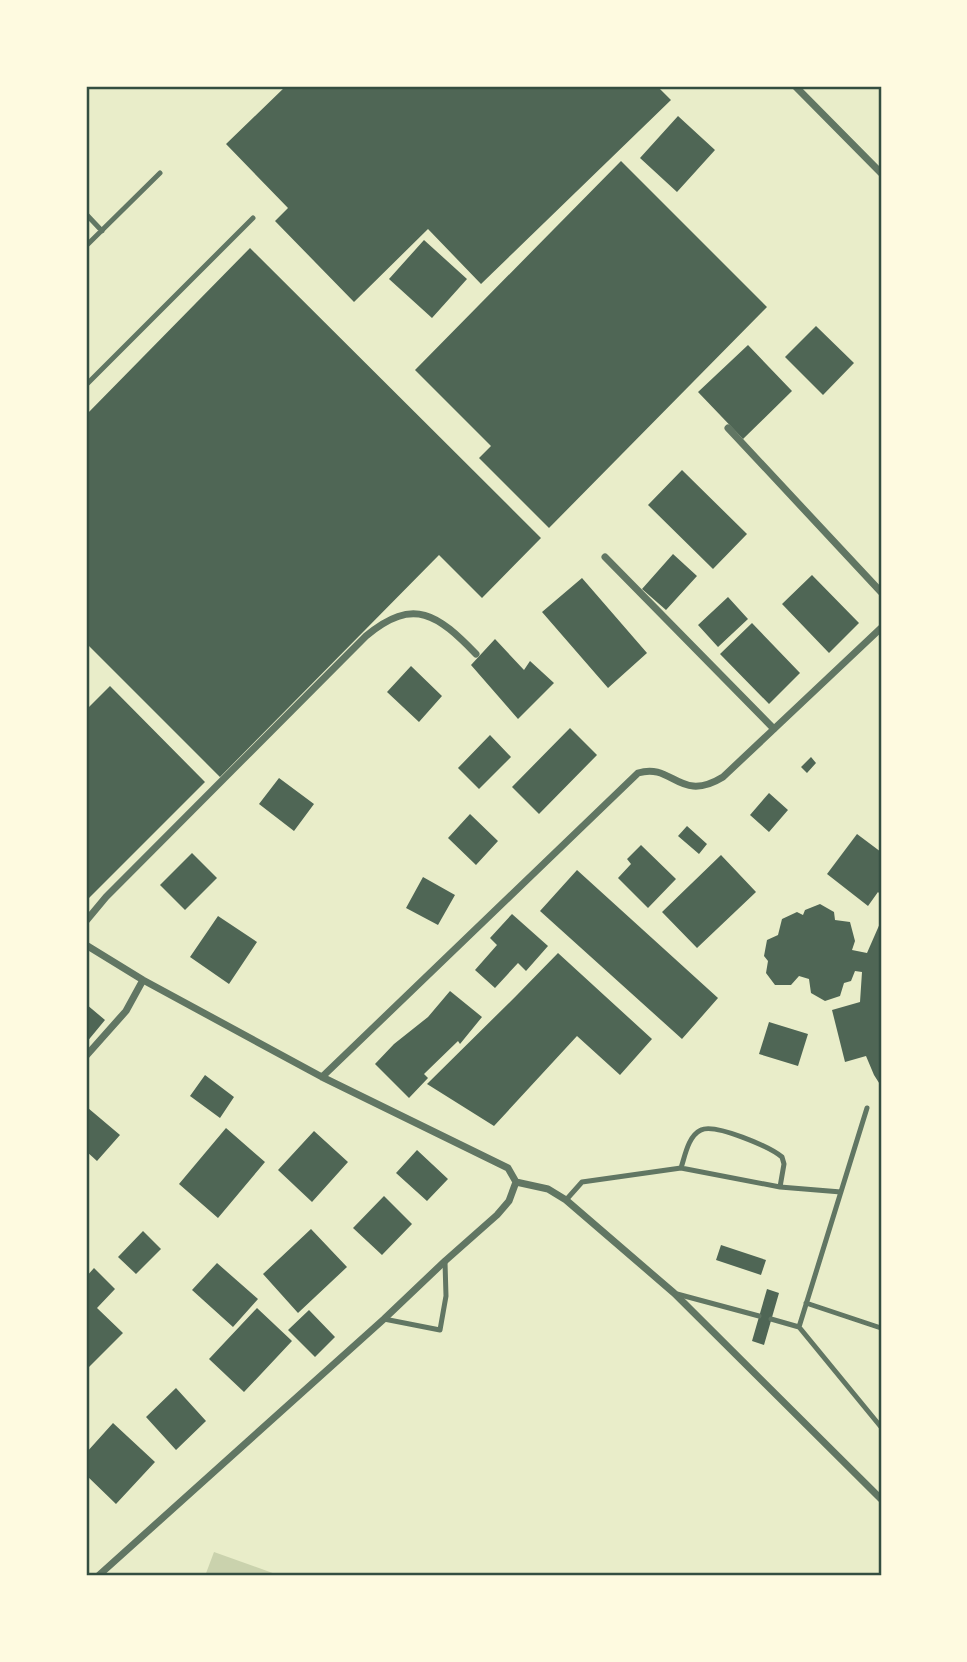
<svg xmlns="http://www.w3.org/2000/svg" width="967" height="1662" font-family="Figtree,sans-serif">
<rect width="100%" height="100%" fill="#e9edc9"/>
<path fill="#cad2ad" d="M214,1552L281,1576H205Z"/>
<path fill="#4f6655" d="M286,86H657L671,100L481,284L428,229L354,302L275,221L288,208L226,144Z
M678,116L715,150L677,192L640,158Z
M621,161L767,307L549,528L479,458L491,446L415,370Z
M424,240L467,279L432,318L389,279Z
M250,248L541,538L482,598L439,555L220,777L86,643V415Z
M816,326L854,363L823,395L785,357Z
M748,345L792,391L743,439L698,392Z
M682,470L747,534L713,569L648,505Z
M673,554L697,576L666,610L642,589Z
M812,575L859,623L829,653L782,604Z
M582,578L647,653L608,688L542,612Z
M728,597L748,619L718,647L698,625Z
M752,623L800,673L769,704L720,654Z
M495,639L524,670L530,661L554,683L518,719L471,665Z
M411,666L442,696L419,722L387,692Z
M110,686L205,782L86,901V710Z
M570,728L597,755L539,814L512,787Z
M490,735L511,757L479,789L458,768Z
M811,757L816,763L807,773L801,767Z
M279,778L314,804L294,831L259,804Z
M769,793L788,810L769,832L750,815Z
M470,814L498,841L476,865L448,838Z
M687,826L707,844L699,854L678,836Z
M857,834L881,852V895L878,892L868,906L827,874Z
M641,845L676,879L648,908L618,878L631,864L627,859Z
M192,853L217,878L185,910L160,885Z
M721,855L756,892L697,948L662,912Z
M577,870L718,998L682,1039L540,911Z
M423,877L455,895L438,925L406,908Z
M820,904L834,912L835,920L850,922L855,941L852,950L867,953L881,921V1086L874,1075L866,1056L845,1062L832,1010L860,1002L862,972L855,971L851,981L844,983L840,996L825,1001L811,993L809,979L799,976L791,985H775L766,973L768,961L764,956L767,940L778,935L782,919L797,912L803,915L805,910Z
M512,914L548,946L526,971L518,963L495,988L475,970L497,945L490,938Z
M218,916L257,942L229,984L190,957Z
M558,953L652,1039L620,1075L577,1036L494,1126L427,1084L517,995Z
M450,991L482,1017L460,1044L458,1041L424,1074L428,1078L409,1098L375,1064L394,1044L428,1017Z
M86,1004L105,1020L86,1043Z
M769,1022L808,1034L798,1066L759,1054Z
M205,1075L234,1097L220,1118L190,1096Z
M88,1108L120,1135L97,1161L86,1151V1111Z
M226,1128L265,1162L218,1218L179,1184Z
M314,1131L348,1162L312,1202L278,1170Z
M417,1150L448,1179L427,1201L396,1173Z
M384,1196L412,1224L382,1255L353,1228Z
M311,1229L347,1267L298,1313L263,1274Z
M143,1231L161,1249L136,1274L118,1257Z
M721,1245L766,1260L761,1275L716,1260Z
M217,1263L258,1299L233,1327L192,1290Z
M94,1268L115,1289L97,1308L123,1333L89,1367L86,1364V1277Z
M767,1289L779,1293L764,1345L752,1341Z
M257,1308L292,1341L244,1392L209,1359Z
M309,1310L335,1337L315,1357L288,1330Z
M176,1388L206,1421L176,1450L146,1417Z
M113,1423L155,1462L116,1504L86,1475V1453Z"/>
<g fill="none" stroke-linecap="round" stroke-linejoin="round">
<path stroke="#617663" stroke-width="5" d="M86,214L102,231
M86,246L160,173
M86,385L253,218
M681,1168C685,1156 688,1136 701,1130C715,1123 770,1147 782,1157L784,1164L780,1187
M566,1200L582,1182L681,1168L780,1187L841,1192
M677,1294L759,1316
M806,1303L881,1328
M384,1319L440,1330L446,1296L445,1262
M771,1319L799,1327L881,1427
M799,1327L867,1108"/>
<path stroke="#617663" stroke-width="7" d="M795,86L881,173
M728,428L881,592
M605,557L774,729
M86,921L106,897L366,636C414,596 438,615 476,654
M86,945L143,980L322,1077L508,1168L516,1182
M86,1056L126,1011L143,980
M322,1077L638,773C673,762 679,804 723,777L881,628
M516,1182L548,1189L566,1200L674,1293L881,1499
M98,1576L384,1319L445,1261L497,1215L509,1201L516,1182"/>
</g>
<rect width="967" height="1662" fill="none" stroke="#fefae0" stroke-width="175"/>
<rect x="88" y="88" width="792" height="1486" fill="none" stroke="#344e41" stroke-width="2.5"/>
</svg>
